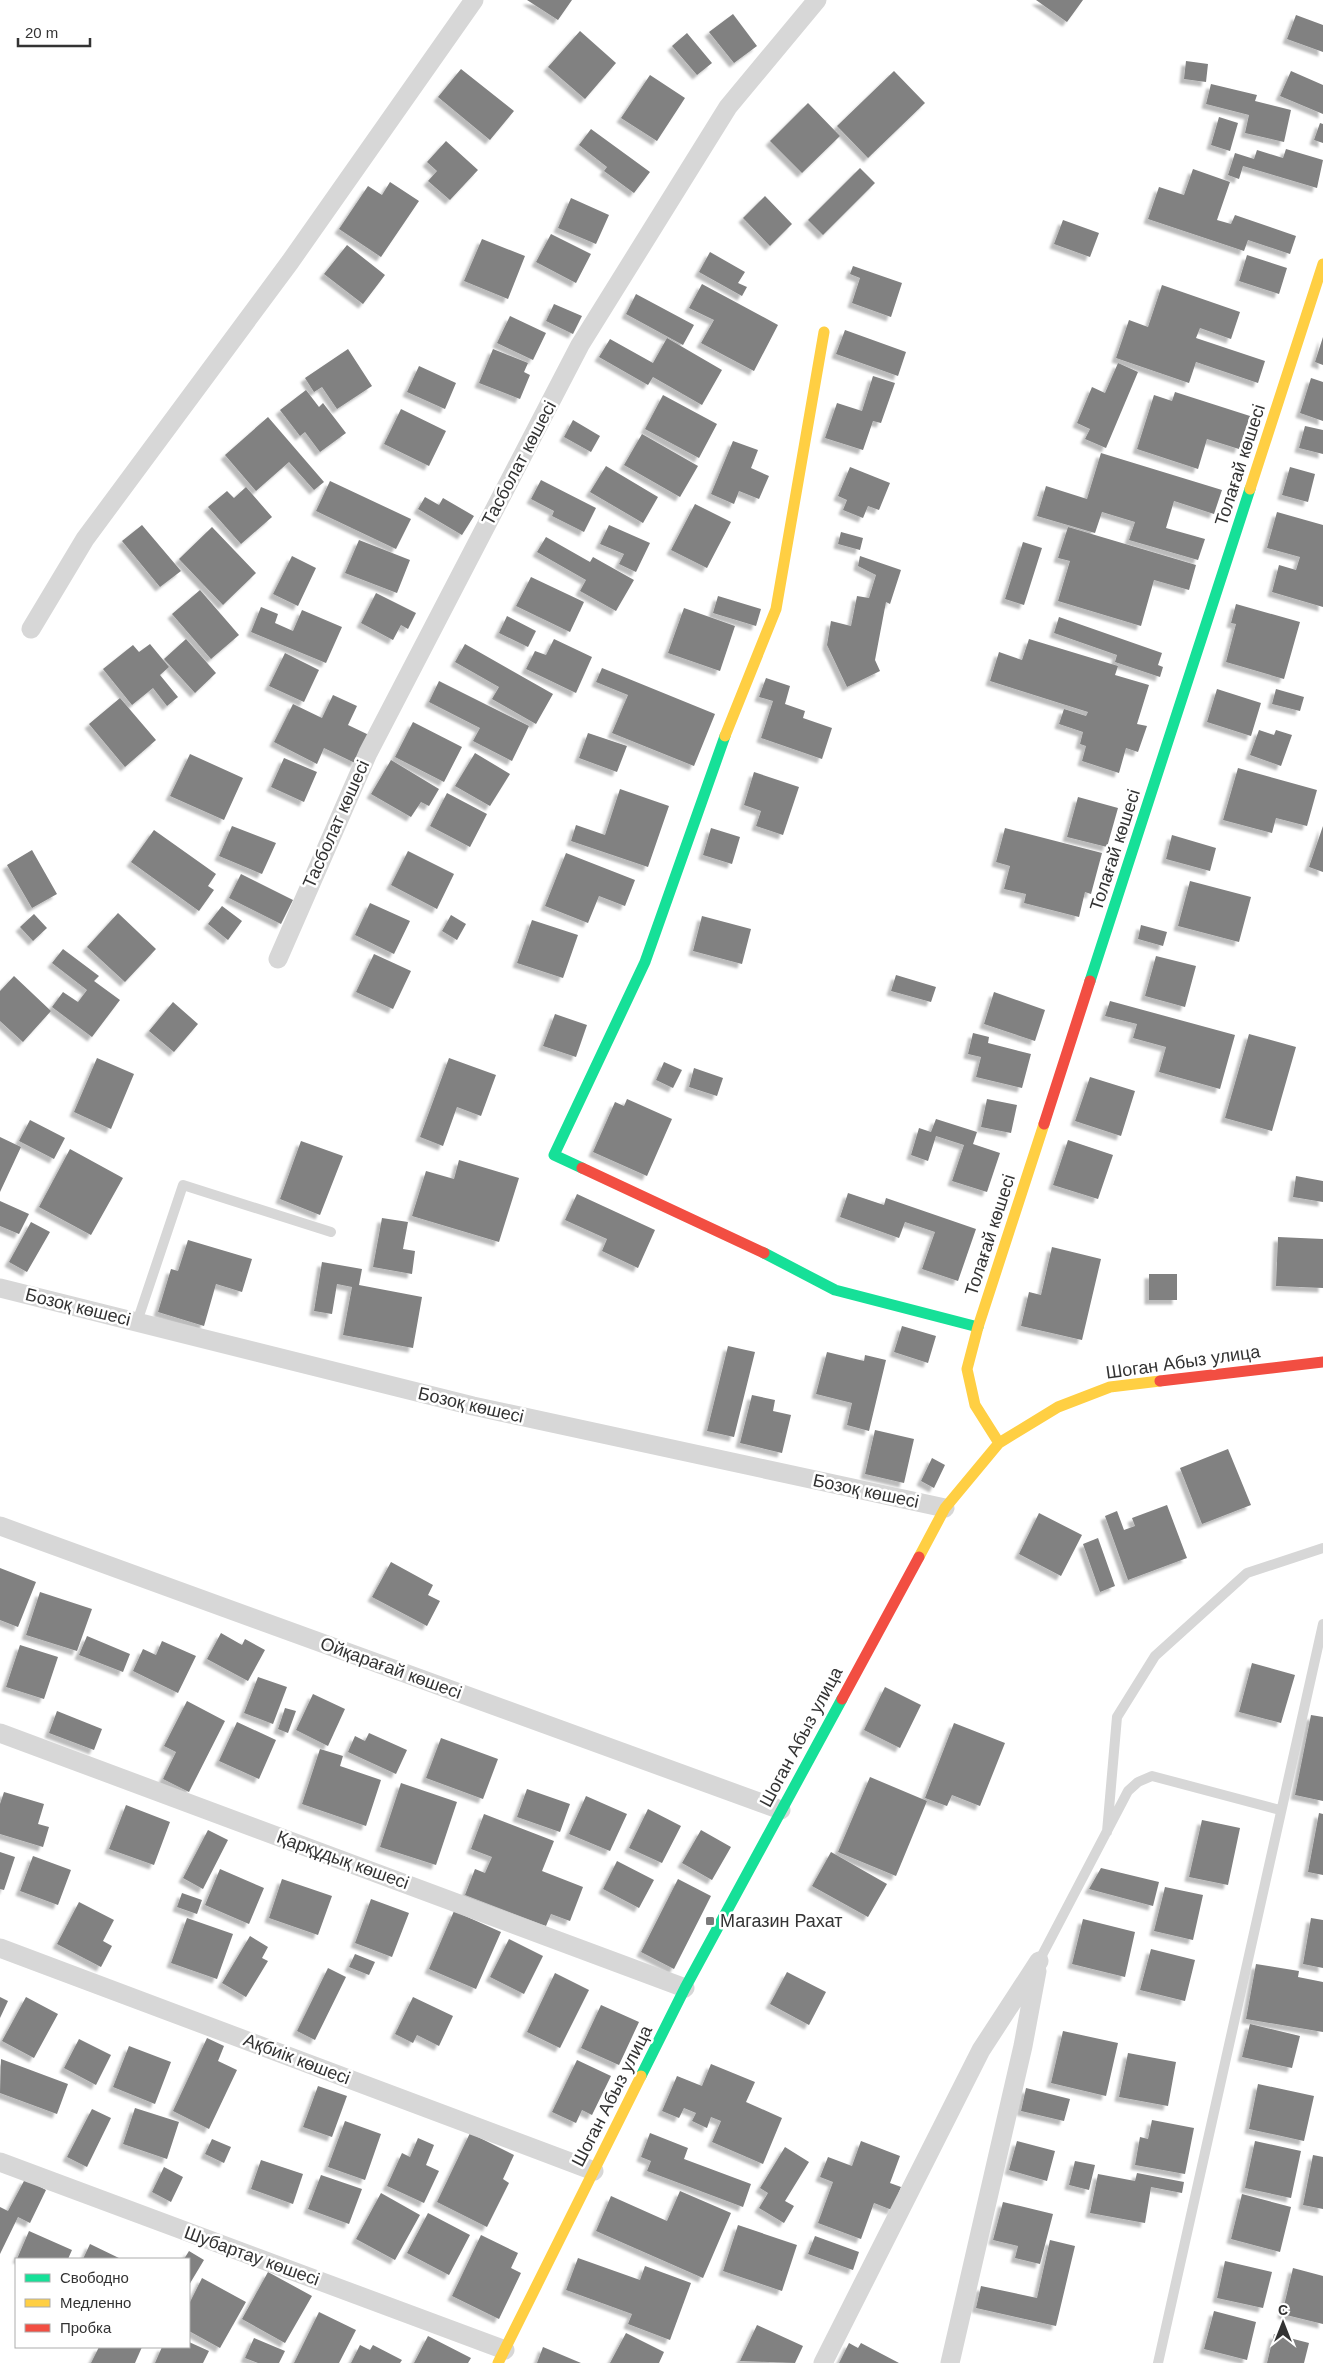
<svg xmlns="http://www.w3.org/2000/svg" width="1323" height="2363" font-family="Arial,sans-serif">
<defs>
<filter id="shadow"><feDropShadow dx="-4.5" dy="4.5" stdDeviation="1" flood-color="#0004"/></filter>
</defs>
<rect width="100%" height="100%" fill="#fff"/>
<path fill="#818181" filter="url(#shadow)" d="M527,0H572L558,20Z
M1036,0H1083L1067,22Z
M733,14L757,46L734,63L709,32Z
M1296,15L1323,25V52L1287,39Z
M580,31L616,63L585,99L548,67Z
M687,33L712,63L697,75L672,46Z
M1186,61L1208,64L1206,82L1184,79Z
M461,69L514,111L490,140L438,97Z
M894,71L925,103L868,158L837,126Z
M1291,71L1323,85V114L1280,96Z
M650,75L685,98L657,141L621,118Z
M1211,84L1257,95L1255,101L1291,110L1284,142L1245,133L1249,115L1206,104Z
M808,103L840,136L802,173L770,141Z
M1219,117L1238,123L1230,151L1211,145Z
M1320,123L1323,124V143L1314,140Z
M591,129L650,172L634,193L604,171L607,167L579,145Z
M446,141L478,170L450,200L428,181L437,171L427,162Z
M1286,149L1323,160L1317,188L1243,166L1239,179L1228,175L1235,153L1254,159L1257,150L1283,158Z
M860,168L875,183L823,235L808,220Z
M1193,169L1230,182L1217,220L1231,224L1235,215L1296,236L1290,254L1248,240L1244,251L1148,219L1159,187L1184,195Z
M390,182L419,201L381,257L339,229L368,186L382,195Z
M765,196L792,224L770,246L743,218Z
M571,198L609,215L596,244L558,228Z
M1063,220L1099,233L1090,257L1054,244Z
M551,234L591,254L576,283L536,262Z
M482,239L525,256L508,299L464,281Z
M347,245L385,275L363,304L324,274Z
M710,252L745,272L738,283L747,287L742,296L699,272Z
M1247,255L1287,268L1279,294L1239,281Z
M853,266L902,283L891,317L852,303L860,278L850,274Z
M702,284L778,325L754,371L701,343L714,320L689,308Z
M1162,285L1240,312L1231,339L1200,328L1196,338L1265,361L1258,383L1196,362L1189,383L1116,358L1129,320L1148,327Z
M636,294L694,325L683,345L626,314Z
M554,304L582,316L573,334L546,321Z
M510,316L546,333L533,360L497,343Z
M845,330L906,352L898,376L836,354Z
M1323,337V365L1315,362Z
M667,338L722,370L702,405L653,377L648,385L599,357L610,339L653,363Z
M348,349L372,386L337,409L322,387L314,392L305,378Z
M493,349L528,363L524,372L530,375L520,399L479,383Z
M1118,363L1138,372L1106,448L1085,439L1090,429L1077,423L1092,387L1105,393Z
M419,366L456,383L445,409L407,392Z
M873,376L895,383L881,423L873,421L863,450L825,438L837,403L862,411Z
M1311,378L1323,382V421L1300,413Z
M306,390L319,407L323,403L346,433L320,452L305,432L300,436L280,410Z
M1175,392L1250,416L1239,449L1207,439L1198,469L1137,449L1154,395L1172,401Z
M663,395L717,424L699,458L645,429Z
M401,409L446,431L429,466L384,444Z
M268,417L324,482L314,490L289,462L256,491L225,455Z
M573,420L600,436L591,452L564,437Z
M1305,426L1323,430V454L1299,448Z
M642,434L698,466L680,497L624,465Z
M733,441L758,450L751,468L769,476L759,499L739,491L734,504L711,494Z
M1101,453L1222,490L1214,514L1174,501L1166,528L1205,539L1198,560L1129,540L1135,522L1102,512L1095,533L1037,516L1046,486L1087,499Z
M606,466L658,497L643,523L590,492Z
M850,467L890,483L879,510L868,506L863,518L843,510L847,500L838,496Z
M1290,467L1315,474L1308,502L1282,495Z
M541,480L596,508L584,532L552,516L554,511L531,499Z
M330,481L411,519L396,549L316,511Z
M246,487L272,517L241,544L208,507L227,491L234,498Z
M425,497L439,505L443,498L474,516L462,535L418,509Z
M695,504L731,522L707,568L671,550Z
M1277,512L1323,525V607L1272,592L1279,565L1296,570L1300,557L1267,548Z
M142,525L181,571L160,587L122,541Z
M609,525L650,543L636,572L619,564L624,554L600,544Z
M212,527L256,573L223,605L179,559Z
M1068,527L1196,565L1189,590L1154,580L1141,626L1058,601L1070,561L1058,558Z
M841,532L863,538L860,550L838,544Z
M546,537L590,562L593,557L634,580L616,611L580,591L586,580L537,552Z
M359,540L410,560L397,593L345,573Z
M1023,542L1042,548L1024,605L1005,599Z
M292,556L316,568L298,606L273,594Z
M860,556L901,570L890,604L886,602L875,660L880,671L847,687L827,645L831,621L851,626L857,596L869,598L876,575L858,566Z
M531,577L584,602L570,632L516,606Z
M200,590L239,635L211,659L172,614Z
M376,593L416,613L408,629L401,625L393,640L361,623Z
M718,596L761,609L756,626L713,613Z
M1236,604L1300,622L1284,679L1226,662L1236,624L1231,623Z
M261,607L278,614L275,623L293,631L302,610L342,627L326,663L251,632Z
M684,608L735,626L720,671L668,653Z
M507,616L536,631L528,647L499,633Z
M1059,617L1162,653L1158,665L1163,667L1160,677L1115,662L1117,655L1054,633Z
M186,639L216,673L195,693L164,659Z
M554,639L592,657L576,693L526,669L535,651L546,655Z
M1029,639L1118,666L1115,675L1149,685L1137,724L1147,726L1138,752L1126,748L1119,773L1082,761L1086,746L1080,744L1083,732L1059,724L1064,709L1086,716L1088,712L990,681L999,652L1022,660Z
M150,644L169,667L160,675L178,697L167,706L153,688L132,705L103,669L133,645L139,652Z
M465,644L553,694L536,724L492,699L499,687L455,662Z
M285,653L319,670L304,702L269,686Z
M602,668L715,714L694,766L612,733L628,695L596,682Z
M766,678L790,686L785,704L805,711L803,718L832,728L822,759L761,738L773,701L759,697Z
M439,681L529,726L512,761L473,741L480,728L429,702Z
M1217,689L1261,703L1251,736L1207,722Z
M1276,689L1304,697L1300,711L1272,704Z
M333,695L357,706L348,725L369,735L355,763L324,748L317,764L274,742L293,704L322,718Z
M120,698L156,740L125,767L89,724Z
M413,722L462,747L444,782L395,757Z
M1259,730L1274,735L1276,730L1292,735L1281,766L1250,755Z
M588,733L627,746L617,772L579,758Z
M475,753L510,774L490,806L455,786Z
M190,754L243,778L224,820L170,796Z
M284,758L317,772L304,802L271,787Z
M391,760L439,789L429,806L421,802L411,817L371,794Z
M1238,768L1317,790L1307,826L1276,818L1272,833L1223,820Z
M754,772L799,787L783,835L756,826L761,811L744,805Z
M620,789L669,806L648,867L571,841L576,825L605,835Z
M447,793L487,814L470,847L430,826Z
M1078,797L1118,808L1107,847L1067,837Z
M232,826L276,843L262,874L219,856Z
M1323,826V872L1309,867Z
M711,828L740,837L732,864L703,855Z
M1005,828L1102,853L1091,894L1085,892L1079,917L1024,903L1026,894L1004,889L1010,866L996,862Z
M154,830L216,874L208,886L214,890L199,911L131,862Z
M1172,835L1216,848L1210,871L1166,859Z
M32,850L57,894L32,908L7,865Z
M408,851L454,874L437,909L391,885Z
M566,853L635,880L625,906L599,896L588,923L545,906Z
M241,874L293,900L281,924L229,898Z
M1190,881L1251,897L1239,942L1178,926Z
M370,903L410,921L394,954L355,935Z
M222,906L242,921L228,940L208,924Z
M118,913L156,949L125,982L87,947Z
M34,914L47,928L33,941L20,927Z
M451,915L466,924L457,940L442,931Z
M702,916L751,929L742,964L693,951Z
M532,920L578,935L563,978L517,963Z
M1141,925L1167,932L1163,946L1138,939Z
M63,949L99,976L94,981L120,1000L92,1037L52,1007L63,992L78,1002L87,990L52,963Z
M374,954L411,971L393,1009L356,992Z
M1156,956L1196,966L1185,1007L1145,996Z
M896,975L936,987L931,1002L891,991Z
M14,976L51,1011L23,1042L0,1021V991Z
M994,992L1045,1010L1035,1041L984,1024Z
M1110,1001L1235,1035L1220,1089L1159,1072L1166,1047L1133,1038L1137,1024L1105,1016Z
M173,1002L198,1024L174,1052L149,1031Z
M555,1014L587,1025L576,1057L543,1046Z
M973,1033L989,1037L988,1043L1031,1054L1022,1088L976,1077L981,1057L968,1054Z
M1249,1034L1296,1047L1272,1131L1225,1118Z
M97,1058L134,1074L111,1129L74,1112Z
M449,1058L496,1075L481,1116L457,1107L443,1146L420,1137Z
M664,1062L682,1070L673,1088L656,1080Z
M694,1068L723,1078L717,1096L689,1087Z
M1090,1077L1135,1091L1121,1136L1075,1121Z
M627,1099L672,1119L647,1176L593,1152L615,1102L624,1106Z
M987,1099L1017,1105L1011,1133L981,1127Z
M936,1119L977,1132L973,1144L1000,1153L987,1192L952,1181L964,1145L936,1136L928,1161L911,1155L919,1128L931,1132Z
M30,1120L65,1138L54,1159L19,1141Z
M0,1137L21,1147L0,1192Z
M1068,1140L1113,1155L1098,1199L1053,1185Z
M301,1141L343,1156L320,1215L280,1199Z
M70,1149L123,1178L91,1235L39,1207Z
M459,1160L519,1178L499,1242L412,1216L426,1171L454,1179Z
M1296,1176L1323,1181V1202L1293,1197Z
M848,1193L884,1205L886,1198L976,1229L958,1281L922,1269L935,1232L905,1222L899,1238L840,1217Z
M577,1194L655,1230L638,1268L602,1251L607,1239L565,1220Z
M0,1201L29,1214L19,1234L0,1226Z
M382,1218L408,1222L403,1249L415,1251L412,1274L373,1267Z
M31,1222L50,1232L27,1272L9,1262Z
M1278,1237L1323,1239V1288L1276,1286Z
M188,1240L252,1259L242,1292L216,1284L204,1326L158,1312L171,1269L178,1271Z
M1052,1247L1101,1259L1082,1340L1021,1326L1029,1292L1041,1295Z
M322,1262L362,1269L359,1285L422,1297L413,1348L343,1335L352,1287L337,1284L332,1314L314,1311Z
M1149,1274H1177V1300H1149Z
M902,1326L936,1336L928,1363L894,1352Z
M728,1346L755,1352L734,1437L707,1431Z
M827,1352L864,1361L865,1355L886,1360L869,1431L847,1425L852,1403L816,1394Z
M752,1395L775,1400L773,1411L791,1415L782,1453L740,1443Z
M875,1430L914,1439L904,1483L865,1474Z
M1228,1449L1251,1505L1202,1524L1180,1468Z
M932,1458L945,1465L934,1488L921,1481Z
M1167,1505L1187,1558L1128,1580L1105,1516L1117,1511L1124,1530L1135,1526L1132,1518Z
M1039,1513L1082,1535L1061,1576L1019,1554Z
M1098,1538L1115,1586L1100,1592L1083,1544Z
M391,1562L433,1585L428,1595L440,1601L427,1626L372,1597Z
M0,1568L36,1582L18,1627L0,1620Z
M40,1592L92,1609L77,1651L26,1635Z
M221,1633L242,1645L245,1639L265,1650L248,1681L207,1659Z
M87,1636L130,1654L123,1672L79,1655Z
M162,1641L196,1656L178,1693L133,1671L143,1649L156,1655Z
M20,1645L58,1657L44,1699L6,1687Z
M1252,1663L1295,1675L1281,1723L1239,1712Z
M258,1677L287,1687L273,1724L244,1713Z
M885,1687L921,1705L900,1748L864,1730Z
M313,1694L345,1709L328,1746L296,1730Z
M187,1701L225,1721L189,1792L163,1779L176,1752L164,1746Z
M285,1708L296,1711L288,1733L278,1729Z
M57,1711L102,1729L94,1750L49,1733Z
M1311,1715L1323,1717V1801L1295,1795Z
M237,1722L276,1740L259,1779L219,1761Z
M954,1723L1005,1743L980,1806L952,1795L947,1806L925,1798Z
M369,1733L407,1750L396,1774L348,1752L355,1736L365,1741Z
M441,1738L498,1759L483,1799L426,1778Z
M320,1749L343,1756L340,1766L381,1780L366,1826L302,1804Z
M870,1777L927,1801L896,1876L838,1852Z
M401,1783L457,1802L436,1865L380,1847Z
M527,1789L570,1804L560,1832L517,1817Z
M4,1792L44,1804L38,1824L49,1827L43,1847L0,1834V1804Z
M586,1796L627,1814L610,1851L569,1834Z
M126,1805L170,1822L154,1865L109,1849Z
M648,1809L681,1826L662,1863L629,1848Z
M1319,1813L1323,1814V1875L1308,1872Z
M484,1814L554,1841L542,1871L583,1887L570,1921L551,1914L546,1926L465,1895L475,1869L485,1873L492,1857L471,1849Z
M1202,1820L1240,1828L1228,1885L1189,1877Z
M208,1830L228,1840L203,1889L183,1878Z
M701,1830L731,1847L712,1880L682,1863Z
M0,1852L15,1857L4,1890L0,1889Z
M831,1852L887,1884L868,1917L812,1886Z
M33,1856L71,1870L58,1905L20,1891Z
M617,1861L654,1880L639,1908L603,1889Z
M1101,1868L1159,1882L1153,1906L1089,1889Z
M220,1869L264,1888L249,1924L205,1905Z
M282,1879L332,1896L318,1935L269,1918Z
M678,1879L711,1896L674,1969L641,1952Z
M1165,1887L1203,1895L1193,1940L1154,1931Z
M182,1893L202,1900L197,1914L177,1907Z
M371,1899L409,1913L392,1957L355,1943Z
M79,1902L114,1920L103,1941L112,1946L101,1967L57,1944Z
M454,1911L501,1932L476,1989L429,1969Z
M187,1918L233,1934L217,1979L171,1963Z
M1311,1918L1323,1920V1968L1303,1964Z
M1083,1919L1135,1932L1125,1977L1072,1964Z
M250,1936L268,1947L262,1958L268,1961L246,1997L222,1983Z
M509,1939L543,1956L524,1994L490,1977Z
M1151,1949L1195,1960L1185,2001L1140,1990Z
M355,1954L375,1962L369,1975L349,1967Z
M1256,1964L1299,1971L1298,1977L1323,1982V2032L1246,2019Z
M328,1968L346,1977L315,2040L297,2031Z
M787,1972L826,1992L809,2025L770,2004Z
M555,1973L589,1990L560,2048L527,2032Z
M0,1997L8,2001L0,2018Z
M26,1997L58,2014L34,2058L2,2041Z
M413,1997L453,2016L439,2046L417,2035L413,2043L395,2034Z
M601,2005L639,2022L619,2065L581,2048Z
M1250,2024L1300,2036L1292,2068L1242,2057Z
M1063,2031L1118,2043L1106,2096L1051,2083Z
M207,2038L224,2046L218,2061L237,2070L209,2129L173,2111Z
M79,2039L111,2055L96,2085L64,2068Z
M129,2046L171,2062L155,2104L113,2087Z
M1128,2053L1176,2062L1168,2106L1119,2097Z
M1,2059L68,2084L57,2114L0,2093Z
M577,2060L611,2076L592,2115L582,2110L576,2123L552,2112Z
M711,2064L755,2082L746,2102L782,2118L763,2164L712,2142L721,2121L711,2117L707,2128L692,2121L696,2113L684,2108L679,2118L662,2111L677,2076L702,2086Z
M1258,2084L1314,2096L1304,2141L1249,2129Z
M318,2086L347,2096L332,2137L303,2127Z
M1026,2088L1070,2099L1064,2121L1021,2111Z
M135,2108L179,2122L167,2159L123,2144Z
M92,2109L111,2118L87,2167L67,2157Z
M1152,2120L1194,2128L1185,2174L1135,2165L1140,2137L1148,2139Z
M345,2121L381,2134L365,2180L328,2167Z
M470,2133L514,2155L503,2179L509,2183L487,2227L437,2202Z
M650,2133L688,2148L684,2159L751,2184L743,2207L647,2171L651,2161L641,2157Z
M418,2138L434,2145L426,2165L439,2171L424,2203L387,2186L402,2153L410,2157Z
M212,2139L231,2147L224,2163L205,2154Z
M861,2141L900,2156L890,2183L901,2187L892,2210L874,2203L861,2239L818,2223L833,2182L820,2177L828,2157L852,2166Z
M1017,2141L1055,2151L1047,2181L1009,2170Z
M1255,2141L1301,2151L1291,2198L1245,2188Z
M785,2147L809,2162L785,2201L794,2206L784,2223L759,2208L768,2193L760,2188Z
M1313,2155L1323,2157V2209L1303,2205Z
M261,2160L303,2174L293,2204L251,2189Z
M1075,2161L1095,2165L1089,2190L1069,2185Z
M164,2167L183,2177L171,2202L152,2192Z
M1137,2173L1184,2182L1182,2193L1151,2187L1145,2223L1090,2213L1098,2174L1135,2181Z
M321,2175L362,2189L349,2224L308,2209Z
M25,2179L46,2190L30,2223L18,2217L0,2254V2207L8,2211Z
M680,2191L731,2213L703,2278L596,2231L611,2196L667,2221Z
M381,2193L420,2215L395,2260L356,2239Z
M1242,2194L1291,2207L1280,2252L1231,2239Z
M1003,2202L1053,2214L1040,2264L1015,2258L1018,2246L993,2240Z
M428,2213L470,2235L449,2275L407,2253Z
M738,2225L797,2245L782,2291L723,2271Z
M29,2231L72,2250L68,2259H17Z
M481,2235L518,2253L511,2268L521,2273L499,2319L452,2296Z
M815,2236L859,2252L853,2270L808,2254Z
M1050,2240L1075,2246L1056,2326L976,2308L981,2286L1037,2298Z
M90,2244L121,2259H83Z
M189,2251L204,2260L189,2285V2259H184Z
M578,2258L640,2280L645,2266L691,2283L670,2340L628,2324L632,2314L566,2290Z
M1225,2261L1272,2272L1263,2308L1217,2298Z
M1293,2268L1323,2276V2324L1282,2314Z
M268,2272L312,2296L285,2343L242,2319Z
M202,2278L246,2302L220,2348L189,2331V2304Z
M1214,2311L1256,2322L1247,2360L1204,2349Z
M319,2312L356,2330L339,2363H294Z
M757,2325L803,2346L795,2363L740,2361Z
M626,2333L664,2352L659,2363H610Z
M1274,2334L1309,2343L1304,2363H1267Z
M428,2336L471,2358L468,2363H414Z
M254,2338L285,2351L279,2363H258L245,2358Z
M189,2342L209,2351L203,2363H155L162,2347H189Z
M849,2343L858,2348L861,2343L899,2363H839Z
M360,2345L370,2350L373,2345L402,2360L400,2363H351Z
M99,2347H142L135,2363H91Z
M543,2347L581,2363H537Z"/>
<g fill="none" stroke-linecap="round" stroke-linejoin="round">
<path stroke="#d7d7d7" stroke-width="10" d="M137,1322L183,1185L331,1232
M1107,1832L1117,1717L1155,1656L1247,1573L1323,1548
M1039,1961L1128,1791L1138,1782L1152,1776L1280,1810
M1158,2363L1323,1624"/>
<path stroke="#d7d7d7" stroke-width="19" d="M31,629L85,539L290,262L474,0
M278,959L368,753L580,345L728,107L817,0
M0,1288L473,1406L945,1508
M0,1526L781,1810
M0,1733L685,1988
M0,1948L594,2171
M0,2162L505,2350
M823,2363L981,2050L1039,1961
M950,2363L1023,2046L1037,1971"/>
<path stroke="#16e098" stroke-width="11" d="M1090,981L1250,489
M582,1168L554,1155L645,962L725,736
M764,1253L835,1290L978,1327
M641,2076L685,1988L842,1699"/>
<path stroke="#ffcf43" stroke-width="11" d="M1250,489L1323,264
M725,736L776,609L824,332
M999,1443L975,1405L967,1369L978,1327L1044,1124
M919,1557L945,1508L999,1443L1058,1407L1110,1387L1160,1381
M498,2363L641,2076"/>
<path stroke="#f24e42" stroke-width="11" d="M1044,1124L1090,981
M582,1168L764,1253
M1160,1381L1323,1362
M842,1699L919,1557"/>
</g>
<rect fill="#7a7a7a" stroke="#fff" stroke-width="2" x="705" y="1916" width="10" height="10" rx="2.5"/>
<g text-anchor="middle" stroke-width="5" stroke-linejoin="round" paint-order="stroke">
<g font-size="18" fill="#333" stroke="#fff">
<text transform="translate(519 463) rotate(-62)" y="6">Тасболат көшесі</text>
<text transform="translate(1240 465) rotate(-72)" y="6">Толағай көшесі</text>
<text transform="translate(336 824) rotate(-66)" y="6">Тасболат көшесі</text>
<text transform="translate(1115 850) rotate(-72)" y="6">Толағай көшесі</text>
<text transform="translate(990 1235) rotate(-72)" y="6">Толағай көшесі</text>
<text transform="translate(78 1307) rotate(14)" y="6">Бозоқ көшесі</text>
<text transform="translate(1183 1362) rotate(-8)" y="6">Шоган Абыз улица</text>
<text transform="translate(471 1405) rotate(13)" y="6">Бозоқ көшесі</text>
<text transform="translate(866 1491) rotate(12)" y="6">Бозоқ көшесі</text>
<text transform="translate(391 1668) rotate(20)" y="6">Ойқарағай көшесі</text>
<text transform="translate(801 1737) rotate(-62)" y="6">Шоган Абыз улица</text>
<text transform="translate(343 1860) rotate(20)" y="6">Қарқұдық көшесі</text>
<text transform="translate(297 2059) rotate(21)" y="6">Ақбиік көшесі</text>
<text transform="translate(612 2096) rotate(-63)" y="6">Шоган Абыз улица</text>
<text transform="translate(252 2256) rotate(20)" y="6">Шубартау көшесі</text>
</g>
<g font-size="18" fill="#333" stroke="#fff" text-anchor="start">
<text x="720" y="1927">Магазин Рахат</text>
</g>
</g>
<rect x="15" y="2258" width="175" height="90" fill="#ffffff" stroke="#adadad"/>
<rect x="25" y="2274" width="25" height="8" fill="#16e098" stroke="#adadad"/>
<text x="60" y="2283" font-size="15" fill="#333333">Свободно</text>
<rect x="25" y="2299" width="25" height="8" fill="#ffcf43" stroke="#adadad"/>
<text x="60" y="2308" font-size="15" fill="#333333">Медленно</text>
<rect x="25" y="2324" width="25" height="8" fill="#f24e42" stroke="#adadad"/>
<text x="60" y="2333" font-size="15" fill="#333333">Пробка</text>
<g transform="translate(1283 2323)" stroke="#ffffff" stroke-width="4" paint-order="stroke">
<path d="M0-4L9 19L0 12L-9 19Z" fill="#333333"/>
<text y="-8" font-size="14" font-weight="bold" text-anchor="middle" fill="#333333">С</text>
</g>
<path d="M18 38v8h72v-8" fill="none" stroke="#333333" stroke-width="2.5"/>
<text x="25" y="38" font-size="15" fill="#333333" stroke="#ffffff" stroke-width="4" paint-order="stroke">20 m</text>
</svg>
